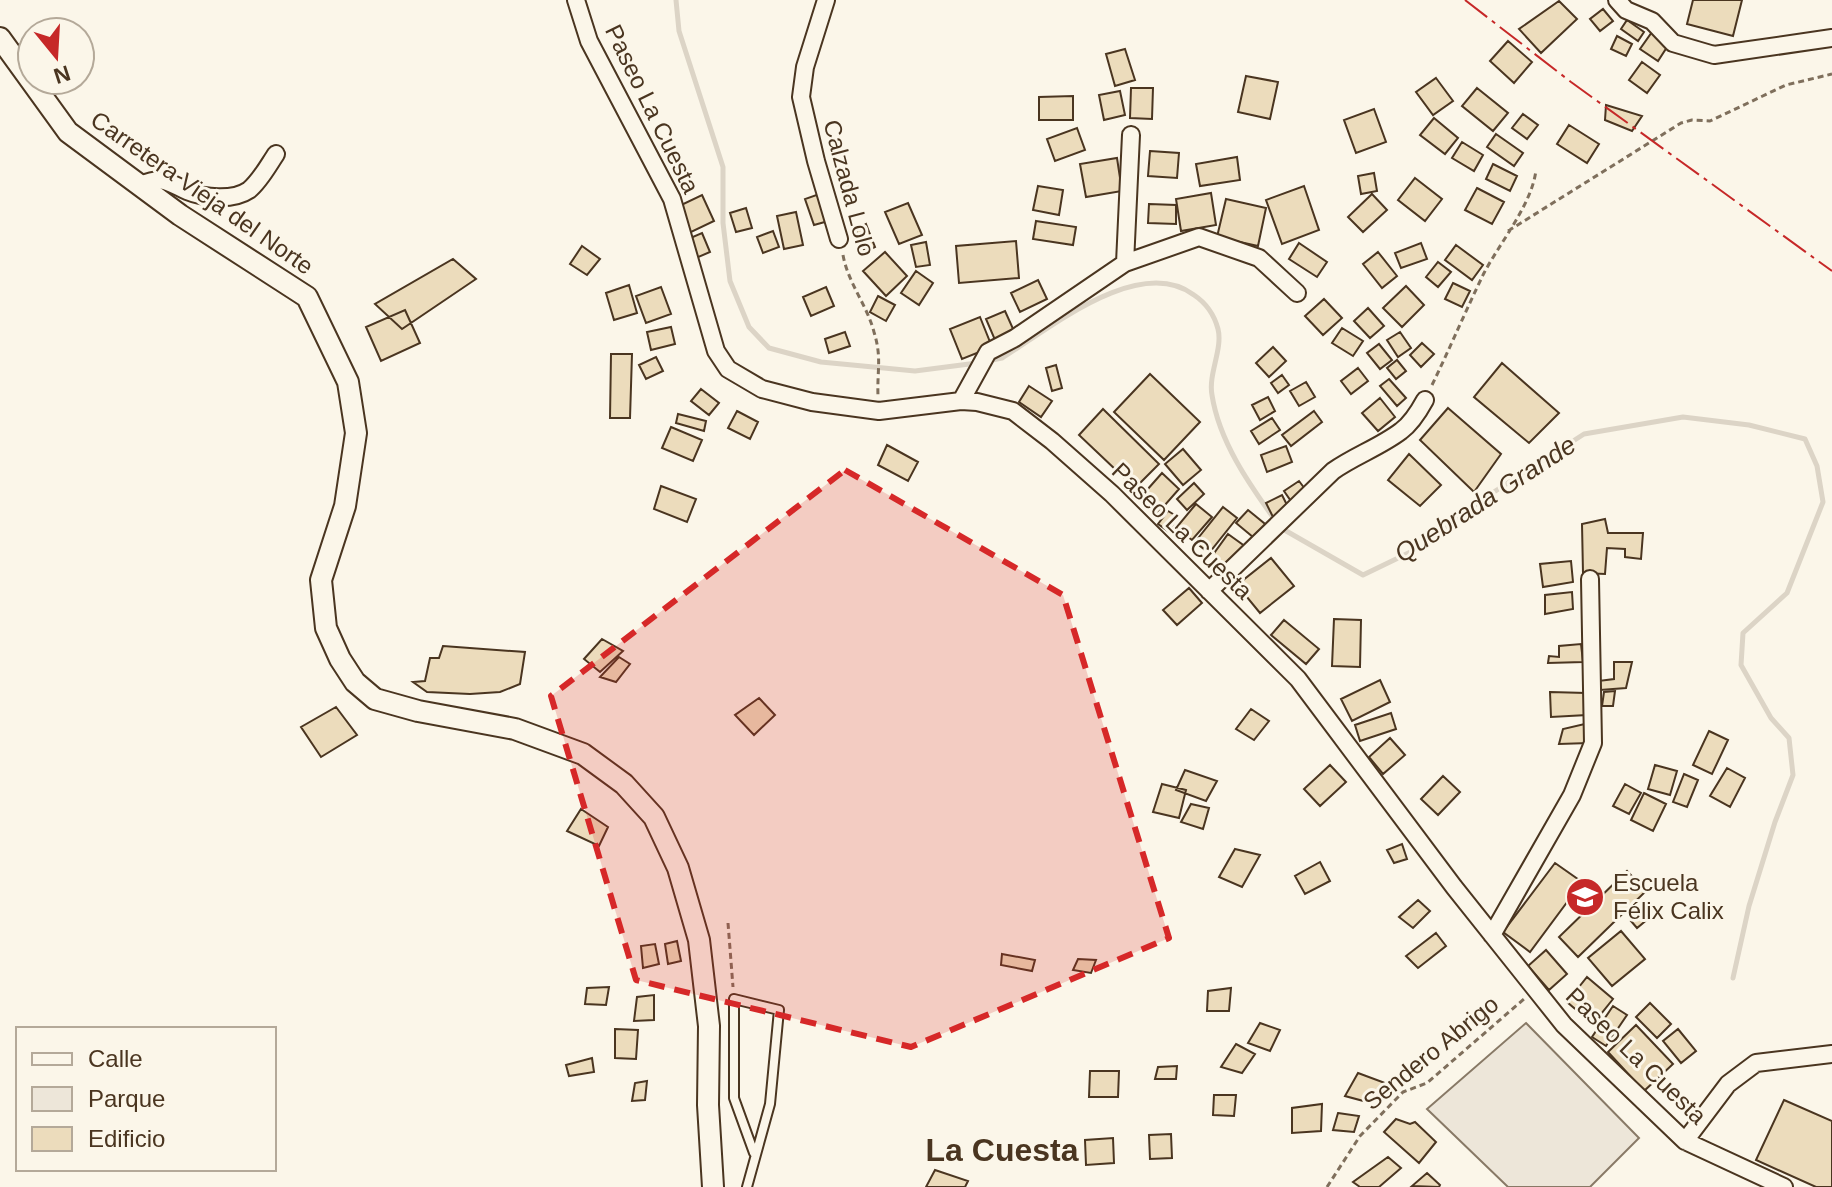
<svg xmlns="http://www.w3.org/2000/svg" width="1832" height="1187" font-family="Helvetica,sans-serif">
<rect width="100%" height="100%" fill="#fbf6e9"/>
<path fill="#ede6d9" stroke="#887966" stroke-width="2" d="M1526,1023L1639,1138L1590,1187H1508L1427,1109Z"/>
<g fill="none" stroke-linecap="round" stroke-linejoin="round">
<path stroke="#dcd4c6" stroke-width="5" d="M676,0L679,31L723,167V223L730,281L749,327L769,348L821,362L915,371L977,363
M987,361L1002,358C1049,329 1139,254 1194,295C1206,303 1214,314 1218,329C1223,349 1208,374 1212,395C1219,441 1249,484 1275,520
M1281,528L1363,575L1425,545L1483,499L1584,434L1683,417L1749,425L1805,439L1817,466L1823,502L1787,593L1743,633L1741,665L1771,718L1789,738L1793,775L1775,822L1749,906L1733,978"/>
</g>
<path fill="#ecdcbc" stroke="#4a3520" stroke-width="2" d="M1693,0H1742L1733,36L1687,24Z
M1559,1L1577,19L1541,53L1519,29Z
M1603,9L1613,21L1600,31L1590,19Z
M1627,20L1644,32L1638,41L1621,29Z
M1652,32L1669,44L1658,61L1640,49Z
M1617,36L1632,44L1626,56L1611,49Z
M1508,41L1532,62L1514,83L1490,61Z
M1125,49L1135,80L1115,86L1106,54Z
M1642,62L1660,75L1647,93L1629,80Z
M1246,76L1278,82L1270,119L1238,112Z
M1436,78L1453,101L1433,115L1416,92Z
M1131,88H1153L1152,119L1130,118Z
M1477,88L1508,113L1493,131L1462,106Z
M1120,91L1125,115L1104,120L1099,95Z
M1073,96V120H1039V97Z
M1606,105L1642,116L1632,131L1605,120Z
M1374,109L1386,142L1356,153L1344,120Z
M1523,114L1538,125L1527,139L1512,128Z
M1434,118L1458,138L1445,154L1420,135Z
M1569,125L1599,144L1587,163L1557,144Z
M1077,128L1085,150L1055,161L1047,139Z
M1496,134L1523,153L1514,166L1487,147Z
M1462,142L1483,155L1474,171L1452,158Z
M1150,151L1179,153L1177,178L1148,176Z
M1237,157L1240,180L1200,186L1196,164Z
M1117,158L1122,191L1086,197L1080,164Z
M1493,164L1517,176L1510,191L1486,179Z
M1374,173L1377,191L1361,194L1358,176Z
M1415,178L1442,199L1425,221L1398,200Z
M848,182L855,201L847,204L839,186Z
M1038,186L1063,190L1059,215L1033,210Z
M1304,186L1319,230L1282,244L1266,200Z
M1477,188L1504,202L1492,224L1465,210Z
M825,192L832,220L814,225L805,199Z
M1211,193L1216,225L1181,231L1176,199Z
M1372,194L1387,210L1363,232L1348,217Z
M702,195L714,221L689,233L677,207Z
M1226,199L1266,208L1258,246L1217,237Z
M908,203L922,235L899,244L885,212Z
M1149,204L1176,205V224L1148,223Z
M746,208L752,228L736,232L730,213Z
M796,212L803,245L784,249L777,216Z
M1036,221L1076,227L1073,245L1033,239Z
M866,224L875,247L865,252L856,230Z
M773,231L779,247L763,253L757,237Z
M702,233L710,252L696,258L688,239Z
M1016,241L1019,278L959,283L956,246Z
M926,242L930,265L916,267L911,245Z
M1299,243L1327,262L1317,277L1289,259Z
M1421,243L1427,259L1401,268L1395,253Z
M1456,245L1483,265L1472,280L1445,260Z
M582,246L600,259L587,275L570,264Z
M885,252L907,276L886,296L863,271Z
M1378,252L1397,276L1382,288L1363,264Z
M453,259L476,279L402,329L375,304Z
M1438,262L1451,272L1438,287L1426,277Z
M916,271L933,283L919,305L901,293Z
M1038,280L1047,299L1020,312L1011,293Z
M1453,283L1470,291L1462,307L1445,299Z
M629,285L637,313L614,320L606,293Z
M1406,286L1424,305L1402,327L1383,308Z
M661,287L671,314L646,323L636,296Z
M826,287L834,306L811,316L803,297Z
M878,296L895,305L886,321L870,312Z
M1324,299L1342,318L1323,335L1305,316Z
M1368,308L1384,326L1370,338L1354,321Z
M405,310L420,343L381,361L366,327Z
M1005,311L1014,331L995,340L986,319Z
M980,317L992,347L962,359L950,329Z
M671,327L675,344L651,350L647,332Z
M1342,328L1363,341L1353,356L1332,343Z
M845,332L850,346L829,353L825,339Z
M1400,332L1411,348L1398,357L1387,340Z
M1422,343L1434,354L1421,367L1410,355Z
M1379,344L1392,360L1380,369L1367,353Z
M1273,347L1286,361L1269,377L1256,363Z
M611,354H632L630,418H610Z
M656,357L663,371L646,379L639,365Z
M1397,360L1406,371L1396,379L1387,368Z
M1502,363L1559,413L1529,443L1474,397Z
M1056,365L1062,388L1052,391L1046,368Z
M1358,368L1368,381L1351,394L1341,381Z
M1150,374L1200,422L1164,460L1114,412Z
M1282,375L1289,385L1278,393L1271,383Z
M1389,379L1406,398L1397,406L1380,386Z
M1306,382L1315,397L1299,406L1290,391Z
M1029,386L1052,401L1041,417L1019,402Z
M701,389L719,403L709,415L691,401Z
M1268,397L1275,411L1260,420L1252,405Z
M1380,398L1395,417L1378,431L1362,413Z
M1448,408L1501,454L1474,492L1420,440Z
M1103,409L1159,464L1135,488L1079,435Z
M737,411L758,422L750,439L728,428Z
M1314,411L1322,422L1291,446L1282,435Z
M678,414L706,421L704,431L676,423Z
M1272,418L1280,430L1259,444L1251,431Z
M671,427L702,440L693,461L662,448Z
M887,445L918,462L908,481L878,465Z
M1286,446L1292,462L1267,472L1261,455Z
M1183,449L1201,470L1183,485L1165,464Z
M1409,454L1441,485L1420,506L1388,480Z
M1162,473L1179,489L1157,514L1139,499Z
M1299,481L1308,493L1293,504L1284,491Z
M1194,483L1204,494L1187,510L1177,499Z
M661,486L696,499L687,522L654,509Z
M1282,495L1290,511L1274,519L1266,503Z
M1196,504L1212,517L1192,540L1176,528Z
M1223,507L1237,518L1209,553L1195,542Z
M1248,510L1270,528L1259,542L1236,523Z
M1168,511L1178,517L1168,531L1158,524Z
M1605,519L1608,533H1643L1641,559L1625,557V549L1607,548L1605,574L1583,573L1582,524Z
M1228,534L1246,547L1224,576L1207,563Z
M1271,558L1294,586L1260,613L1237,585Z
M1571,561L1573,582L1543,587L1540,564Z
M1189,588L1202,603L1177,625L1163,610Z
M1572,592L1573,609L1545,614V595Z
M1334,619L1361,620L1360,667L1332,666Z
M1284,620L1319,649L1306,664L1271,635Z
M602,639L623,651L600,672L584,659Z
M1581,644L1583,662L1548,663L1549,656L1559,657V646Z
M443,646L525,652L520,684L500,692L470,694L427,692L413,682L425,681L430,658H439Z
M619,657L630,664L616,682L600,677Z
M1614,662H1632L1626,688L1600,690L1598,681L1614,679Z
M1380,680L1390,702L1352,721L1341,699Z
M1615,691L1613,706H1602L1604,692Z
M1550,692L1586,693L1587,715L1551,717Z
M759,698L775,715L754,735L735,715Z
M336,707L357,735L321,757L301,727Z
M1251,709L1269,721L1254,740L1236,729Z
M1391,713L1396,729L1360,741L1355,725Z
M1589,723V743L1559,744L1563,729Z
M1709,731L1728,740L1712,774L1693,765Z
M1390,738L1405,755L1383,774L1369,757Z
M1330,765L1346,782L1320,806L1304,789Z
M1655,765L1677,771L1670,795L1648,789Z
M1727,768L1745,778L1730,807L1710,796Z
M1185,770L1217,781L1206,801L1176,790Z
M1684,774L1698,780L1687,807L1673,802Z
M1443,776L1460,792L1438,815L1421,799Z
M1162,784L1186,790L1179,818L1153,812Z
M1625,784L1641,793L1629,814L1613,806Z
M1644,793L1666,804L1653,831L1631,820Z
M1191,804L1209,808L1203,829L1181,822Z
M581,809L608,827L599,846L567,831Z
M1402,844L1407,859L1394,863L1387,850Z
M1235,849L1260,855L1242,887L1219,877Z
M1320,862L1330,881L1305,894L1295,876Z
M1555,863L1582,882L1530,952L1503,932Z
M1627,871L1646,891L1578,957L1559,937Z
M1418,900L1430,911L1413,928L1399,917Z
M1648,907L1654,914L1637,928L1631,921Z
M1621,931L1645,959L1612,986L1588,958Z
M1436,933L1446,946L1418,968L1406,956Z
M677,941L681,961L668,964L665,944Z
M655,944L659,964L643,968L641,946Z
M1546,950L1567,974L1549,990L1528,966Z
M1002,954L1035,960L1032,971L1001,965Z
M1078,959L1096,960L1091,973L1073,970Z
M1587,977L1613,999L1593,1024L1567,1002Z
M609,987L606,1005L585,1004L587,988Z
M1231,988L1229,1011H1207L1208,991Z
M654,995V1020L634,1021L637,997Z
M1650,1003L1671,1024L1657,1038L1636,1017Z
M1613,1006L1627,1015L1606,1046L1592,1037Z
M1260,1023L1280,1030L1270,1051L1248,1043Z
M1636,1025L1673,1064L1644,1091L1608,1052Z
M615,1029L638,1030L636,1059L615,1058Z
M1678,1029L1696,1051L1681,1063L1663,1041Z
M1236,1044L1255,1054L1242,1073L1221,1067Z
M592,1058L594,1072L569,1076L566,1065Z
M1177,1066L1176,1079H1155L1158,1067Z
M1090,1071H1119L1118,1097H1089Z
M1358,1073L1385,1083L1371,1103L1345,1096Z
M647,1081L645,1100L632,1101L635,1083Z
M1214,1095H1236L1234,1116L1213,1115Z
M1784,1100L1832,1121V1187H1816L1756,1160Z
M1322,1104L1321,1131L1292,1133V1108Z
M1338,1113L1359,1116L1354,1132L1333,1130Z
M1396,1119L1410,1124L1415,1122L1436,1142L1419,1163L1384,1132Z
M1171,1134L1172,1158L1150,1159L1149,1135Z
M1113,1138L1114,1163L1086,1165L1085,1140Z
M1388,1157L1401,1168L1379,1187H1360L1353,1182Z
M935,1170L968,1181L965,1187H926Z
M1427,1173L1440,1185L1439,1187L1412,1186Z"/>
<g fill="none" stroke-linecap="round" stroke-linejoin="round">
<defs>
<path id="service" d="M747,1187L770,1104L779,1010L734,999V1098L754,1153"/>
<path id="minor" d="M576,0L589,41L672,199L716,351L728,369L762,389L812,402L879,411L961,401L977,402L1013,411L1052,441L1112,494L1298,679L1454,887L1564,1025L1685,1141L1784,1187
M826,0L805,67L801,97L816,161L839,239
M1617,0L1626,10L1652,21L1673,43L1714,55L1832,38
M140,185C163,176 166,181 187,191C204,198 233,201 249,190C260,181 268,166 276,154
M1125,263L1131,135
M961,401L988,352L1015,338L1125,263L1199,237L1259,258L1297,293
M1209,591L1333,471C1354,456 1380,447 1401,431C1412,423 1419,411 1425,400
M1492,935L1572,795L1593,743L1590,579
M1685,1141L1728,1084L1756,1063L1832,1054"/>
<path id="tertiary" d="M0,38L68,132L180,215L307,297L348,382L356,433L345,506L321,580L326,628L340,659L355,682L375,699L418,711L515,729L583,754L624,784L654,817L678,868L699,940L709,1026L708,1105L713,1187"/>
</defs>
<use href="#service" stroke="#4a3520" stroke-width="12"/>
<use href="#minor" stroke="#4a3520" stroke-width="20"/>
<use href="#tertiary" stroke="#4a3520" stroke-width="24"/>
<path stroke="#7f6f5c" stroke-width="3" stroke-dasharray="6 4" stroke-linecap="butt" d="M1508,231L1681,123L1692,120L1710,121L1786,85L1832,74
M843,255C848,283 867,305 874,332C882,358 877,370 878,396
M1432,385C1450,348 1466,310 1484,273C1501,241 1532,204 1536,170
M728,923L733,987
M1327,1187L1360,1136L1403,1092L1427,1083L1524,999"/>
<use href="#service" stroke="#fbf6e9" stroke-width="8"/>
<use href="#minor" stroke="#fbf6e9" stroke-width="16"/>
<use href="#tertiary" stroke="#fbf6e9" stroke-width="20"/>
<path stroke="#c62828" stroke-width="2" stroke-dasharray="28 6 4 6" stroke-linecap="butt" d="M1465,0L1571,82L1832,271"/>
</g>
<path fill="#d62828" fill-opacity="0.2" stroke="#d62828" stroke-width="6" stroke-dasharray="16 10" stroke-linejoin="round" d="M845,470L1063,595L1169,938L911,1047L636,980L551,696Z"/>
<defs>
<symbol id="school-disc" viewBox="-11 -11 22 22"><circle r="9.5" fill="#c62828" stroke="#fbf6e9"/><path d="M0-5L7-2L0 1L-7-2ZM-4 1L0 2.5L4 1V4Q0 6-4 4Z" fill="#fff"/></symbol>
</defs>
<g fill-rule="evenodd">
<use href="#school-disc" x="1563" y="875" width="44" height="44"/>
</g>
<g text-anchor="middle" stroke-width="6" stroke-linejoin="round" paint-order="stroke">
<g font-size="24" fill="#4a3520" stroke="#fbf6e9">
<text transform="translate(652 109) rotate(64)" y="8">Paseo La Cuesta</text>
<text transform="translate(849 188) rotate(75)" y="8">Calzada Lolo</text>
<text transform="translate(202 193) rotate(35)" y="8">Carretera Vieja del Norte</text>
<text transform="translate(1182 531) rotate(44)" y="8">Paseo La Cuesta</text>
<text transform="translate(1431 1053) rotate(-39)" y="8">Sendero Abrigo</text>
<text transform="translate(1636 1056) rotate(44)" y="8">Paseo La Cuesta</text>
</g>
<g font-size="24" fill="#4a3520" stroke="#fbf6e9" text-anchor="start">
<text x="1613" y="891">Escuela<tspan x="1613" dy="28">Félix Calix</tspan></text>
</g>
<g font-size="26" font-style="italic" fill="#4a3520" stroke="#fbf6e9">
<text transform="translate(1485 499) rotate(-33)" y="9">Quebrada Grande</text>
</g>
<g font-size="32" font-weight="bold" fill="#4a3520" stroke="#fbf6e9">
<text x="1002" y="1161">La Cuesta</text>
</g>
</g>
<rect x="16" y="1027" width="260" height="144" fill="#fbf6e9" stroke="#b4a999" stroke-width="2"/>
<rect x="32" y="1053" width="40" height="12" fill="#fbf6e9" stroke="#b4a999" stroke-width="2"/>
<text x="88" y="1067" font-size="24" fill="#4a3520">Calle</text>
<rect x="32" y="1087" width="40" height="24" fill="#ede6d9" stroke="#b4a999" stroke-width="2"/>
<text x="88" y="1107" font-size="24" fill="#4a3520">Parque</text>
<rect x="32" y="1127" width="40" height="24" fill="#ecdcbc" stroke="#b4a999" stroke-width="2"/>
<text x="88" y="1147" font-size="24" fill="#4a3520">Edificio</text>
<g transform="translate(56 56) rotate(162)"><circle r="38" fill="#fbf6e9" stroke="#b4a999" stroke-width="2"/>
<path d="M0-6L14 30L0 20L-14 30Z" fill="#c62828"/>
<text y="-12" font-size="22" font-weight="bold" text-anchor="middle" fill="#4a3520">N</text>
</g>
</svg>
